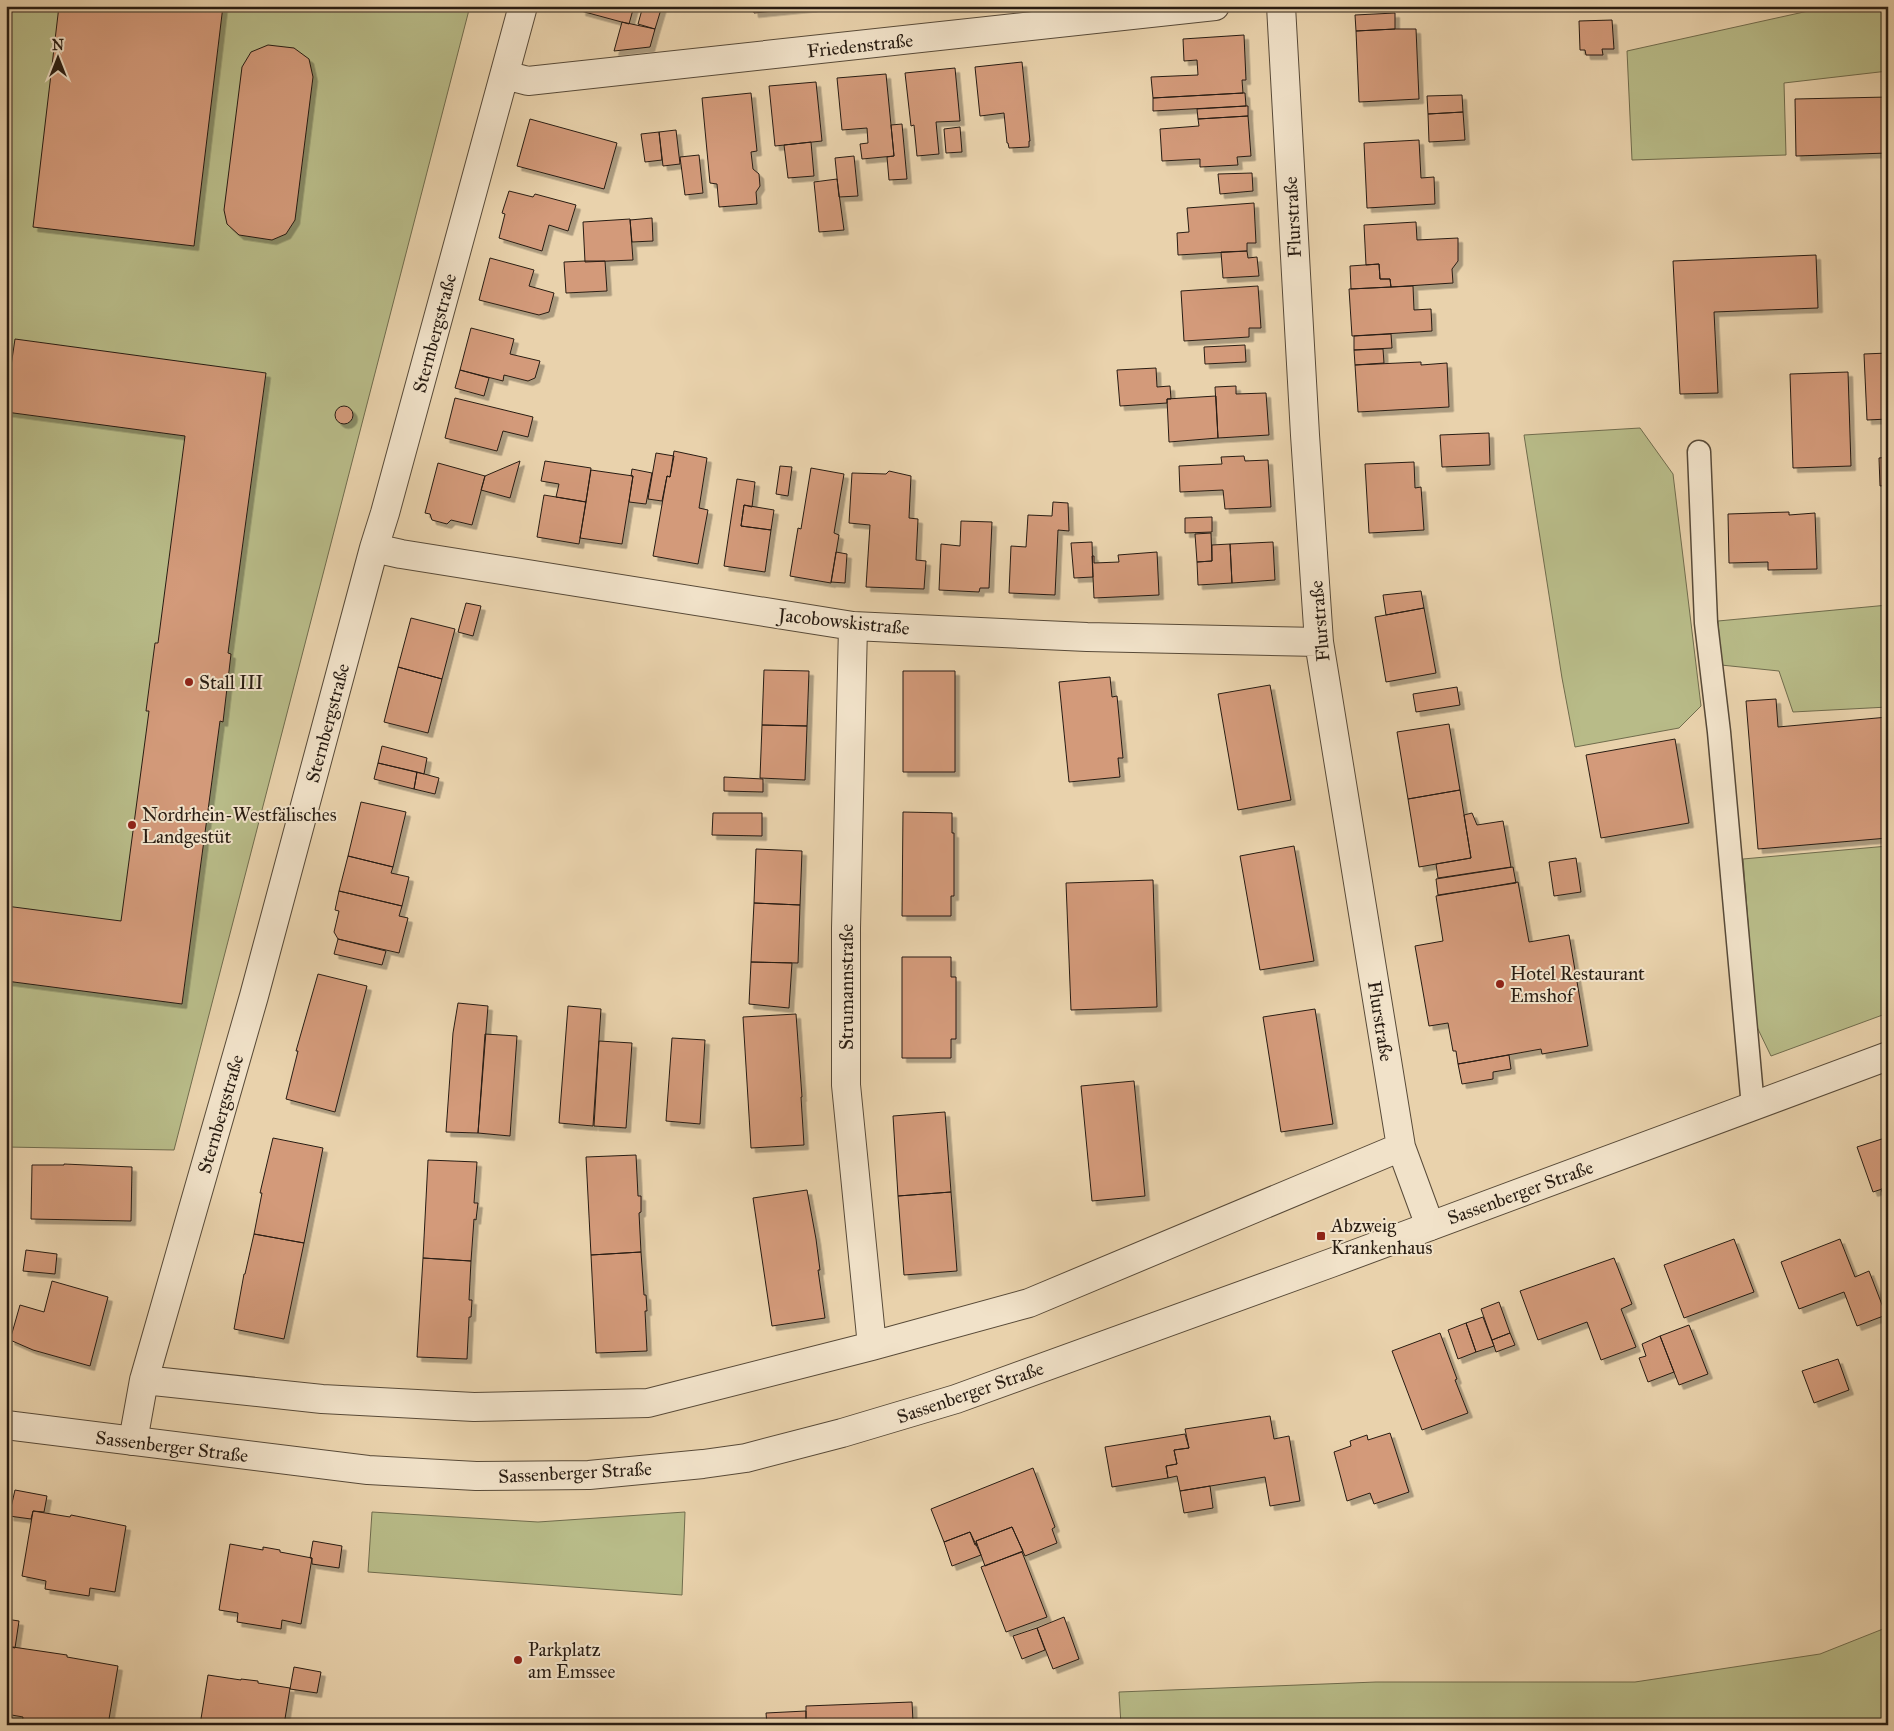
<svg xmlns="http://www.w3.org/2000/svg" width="1894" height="1731" font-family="'IM FELL Great Primer',serif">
<defs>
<filter id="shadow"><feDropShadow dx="4.5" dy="4.5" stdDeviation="0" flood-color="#0004"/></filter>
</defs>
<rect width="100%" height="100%" fill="#e9d2ac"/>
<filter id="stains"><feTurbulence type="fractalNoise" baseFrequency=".004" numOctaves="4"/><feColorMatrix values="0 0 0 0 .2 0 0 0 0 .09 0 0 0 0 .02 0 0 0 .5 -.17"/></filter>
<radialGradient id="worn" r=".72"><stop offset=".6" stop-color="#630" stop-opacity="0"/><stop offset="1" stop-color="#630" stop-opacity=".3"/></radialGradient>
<path fill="#b8bb88" stroke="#706c4d" d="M6,6H470L174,1150L6,1147Z
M1831,6H1888V71L1784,83L1786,155L1632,160L1627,51Z
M1640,428L1673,474L1701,706L1679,728L1575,747L1562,678L1524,435Z
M1888,605V707L1793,712L1779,671L1721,665L1718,621Z
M1888,846V1013L1771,1056L1756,1025L1743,859Z
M372,1512L538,1522L685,1512L682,1595L368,1572Z
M1888,1627V1722L1876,1725H1121L1119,1692L1376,1682H1635L1820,1654Z"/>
<path fill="#d39a7a" stroke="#281c12" filter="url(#shadow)" d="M59,6H223L194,246L33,227Z
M582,6H634L629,24L581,11Z
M643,6H662L655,29L638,24Z
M753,6H813V7L754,13Z
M1395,13V29L1356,31L1355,15Z
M1612,20L1614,49H1602L1603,55H1586L1585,50H1580L1579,21Z
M622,22L655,29L650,47L614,51Z
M1395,29H1416L1419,99L1359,102L1356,31Z
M1244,35L1246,80H1242L1243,93L1153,98L1151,77L1198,75L1197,60L1184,61L1183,39Z
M268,45L294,48L309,59L313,77L295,220L286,234L272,240L239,235L227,224L224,210L242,67L251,52Z
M1022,62L1030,141H1029V147L1009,148L1008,143H1007L1004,113L980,116L975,67Z
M955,68L960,121L936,122L939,154L917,156L914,125L911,126L905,73Z
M886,74L894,156L862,159L860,144L868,143L867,128L842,130L837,78Z
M816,82L822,141L775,146L769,86Z
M751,93L757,151L751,152L753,169L759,174L760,186L756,192L757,204L719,207L717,184L710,183L702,98Z
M1243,93H1245L1246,106L1153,111V98Z
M1462,95L1463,112L1428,114L1427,96Z
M1888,97V153L1796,156L1795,99Z
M1246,106H1248V116L1198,119L1197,109Z
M1463,112L1465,140L1429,142L1428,114Z
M1248,116L1251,156L1237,157L1238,165L1200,167V159L1162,161L1160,129L1199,126L1198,119Z
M530,119L617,143L604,189L517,166Z
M902,124L907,179L889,180L887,157L894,156L891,125Z
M960,127L962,152L946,153L944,129Z
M676,130L680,164L663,166L659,132Z
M659,132L662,160L645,162L641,134Z
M1419,140L1421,178L1434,177L1435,204L1367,208L1364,143Z
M811,142L814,176L788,178L784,145Z
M699,155L703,193L685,195L680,157Z
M854,156L858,196L839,197L835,158Z
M1252,173L1253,191L1220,194L1218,174Z
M837,179L844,230L819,232L814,182Z
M509,191L533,197L535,194L576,205L568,231L549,225L542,251L499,238L505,214L502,213Z
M1254,203L1256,243H1247V251L1178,255L1177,233L1189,232L1187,208Z
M652,218L653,241L632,242L630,220Z
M630,219L633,260L585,262L583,222Z
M1416,222L1417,240L1458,238V261L1452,269L1453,283L1391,287L1390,279H1380L1379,264L1366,265L1364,225Z
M1247,251L1248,258L1257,257L1259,276L1223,278L1221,252Z
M1816,255L1818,308L1714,312L1718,393L1680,394L1673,261Z
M490,258L534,270L529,286L554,293L549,312L539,315L479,300Z
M585,261H605L607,291L566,293L564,262Z
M1379,264L1380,279H1390L1391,287L1351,289L1350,266Z
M1258,286L1261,328H1249V337L1184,341L1181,291Z
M1413,286L1414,310L1431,309L1432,331L1352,336L1349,289Z
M471,328L514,339L510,354L540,361L535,378L528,381L504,375L503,381L460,370Z
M1391,334L1392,348L1354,350V336Z
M15,339L266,373L228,653L231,654L223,722L220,721L182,1004L6,981V906L121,921L149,711H146L155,643H158L185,436L6,412V400Z
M1245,345L1246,362L1205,364L1204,347Z
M1383,349L1384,363L1355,365L1354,350Z
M1888,353V419L1867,420L1864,354Z
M1421,362V365L1447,363L1449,407L1358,412L1355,365Z
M1156,368L1157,387L1170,386L1171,399H1167V403L1120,406L1117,370Z
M460,370L489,378L484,396L455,388Z
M1848,372L1851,466L1793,468L1790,374Z
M1236,386V394L1266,393L1269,435L1218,438L1215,387Z
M1216,396L1218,438L1169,442L1167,399Z
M455,398L533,417L528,437L503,431L497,451L445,438Z
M335 415a9 9 0 1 1 18 0a9 9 0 1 1-18 0Z
M1489,433L1490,465L1442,467L1440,435Z
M674,451L707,458L699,508L708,510L698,564L653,556L667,476L670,477Z
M656,453L674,456L670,477L667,476L662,501L648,499Z
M1244,456L1245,461L1268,460L1271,507L1225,509L1223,490L1180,492L1179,466L1222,464L1221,457Z
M1888,457V485L1880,486L1879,458Z
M520,461L510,498L481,490L485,476Z
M545,461L591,468L586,502L556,497L559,484L541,481Z
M1414,462L1415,488L1421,487L1424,530L1369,533L1365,464Z
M438,463L485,476L472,525L451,520L447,524L432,520L430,514L425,513Z
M780,466L792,467L788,496L776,494Z
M811,468L844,474L834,533L839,535L831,583L790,576L798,528L801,529Z
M632,469L652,473L646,504L629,502L633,476H631Z
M591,470L633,476L622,544L580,538Z
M889,471L911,476L909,518L918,519L916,560L926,561L924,589L866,587L870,525L849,523L852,473L886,474Z
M737,479L755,482L752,507L744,505L741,526L771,530L765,572L724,566Z
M544,495L586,502L579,544L537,537Z
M1053,502L1068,503L1069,531L1058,530L1055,595L1009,593L1011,546L1026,547L1028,515L1052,516Z
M744,505L774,510L771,530L741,526Z
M1789,512V515L1815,513L1817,569L1768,570V562L1729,563L1728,514Z
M1212,517V532L1185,533V518Z
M961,521L992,522L989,588H980L979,592L939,590L941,544L960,546Z
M1211,533L1212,561L1197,562L1195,534Z
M1092,542L1093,577L1074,578L1071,543Z
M1273,542L1275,580L1232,583L1230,544Z
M1230,544L1232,583L1198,585L1197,562L1212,561V545Z
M836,552L847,554L845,583L831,582Z
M1157,552L1159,595L1094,598L1092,556H1094V563L1119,562L1118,555Z
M1421,591L1424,608L1386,615L1383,595Z
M466,603L481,606L473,636L458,632Z
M1424,608L1436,673L1386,682L1375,617Z
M411,618L455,629L442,679L398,667Z
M398,667L442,679L428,733L384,722Z
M764,670L809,671L807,726L762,725Z
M903,671H955V772H903Z
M1110,677L1112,697L1117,696L1123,758H1118L1120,777L1069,782L1059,682Z
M1270,685L1291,800L1238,810L1218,694Z
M1457,687L1460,705L1416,712L1413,694Z
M1776,699L1778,727L1888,717V838L1758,849L1746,701Z
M1449,724L1460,790L1408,799L1397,732Z
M762,725L807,726L805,780L760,778Z
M1675,739L1689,823L1601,838L1586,755Z
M382,746L427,758L424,774L378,763Z
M378,763L417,772L414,789L374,779Z
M417,772L439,778L435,794L414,789Z
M724,777L763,779V792L724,791Z
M1460,790L1471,858L1419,867L1408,799Z
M361,802L406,812L393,867L348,856Z
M903,812L952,813V833H954V896H951V916H902Z
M713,813H762V836L712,835Z
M1472,813L1477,825L1503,821L1511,867L1438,878L1436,864L1471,858L1464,815Z
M1294,846L1314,961L1260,970L1240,856Z
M756,849L802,851L800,905L754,903Z
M348,856L393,867L391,873L409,877L402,906L339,891Z
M1576,858L1581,892L1554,896L1549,862Z
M1513,867L1516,883L1438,895L1436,879Z
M1153,880L1157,1007L1071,1010L1066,883Z
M1518,882L1529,942L1569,935L1588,1046L1542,1054L1541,1049L1458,1064L1456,1051H1453L1448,1023L1429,1026L1415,946L1443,941L1436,896Z
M339,891L402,906L399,916L408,918L399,953L338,939L334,932L339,911L335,910Z
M754,903L800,905L798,963L751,962Z
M338,939L386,951L382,965L334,954Z
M902,957H951V977H956V1039H951V1058H902Z
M751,962L792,963L789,1008L749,1004Z
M318,974L367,986L335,1112L286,1099L298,1051H296Z
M458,1003L488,1006L478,1133L446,1132L453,1033Z
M568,1006L601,1009L593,1126L559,1123Z
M1315,1009L1333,1124L1281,1132L1263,1017Z
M796,1014L802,1097H801L804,1145L751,1148L743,1017Z
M485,1034L517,1036L510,1136L478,1133Z
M672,1038L705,1040L700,1124L666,1121Z
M599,1041L632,1043L626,1128L594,1126Z
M1509,1055L1511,1069L1493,1072V1079L1462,1084L1458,1064Z
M1134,1081L1145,1196L1092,1201L1081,1086Z
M945,1112L951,1192L898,1196L893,1116Z
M1888,1137V1187L1873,1192L1857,1147Z
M273,1138L323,1148L304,1243L254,1234L262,1193H260Z
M636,1155L638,1196H641V1212L639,1213L641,1252L591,1255L586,1157Z
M428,1160L477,1162L474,1203H478L477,1211L476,1220L474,1219L471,1261L423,1258Z
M64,1164L132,1167L131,1221L31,1219L32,1165H64Z
M1888,1187V1207L1881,1189Z
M807,1190L816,1239L820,1270H818L825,1318L772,1326L753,1198Z
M951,1192L957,1271L904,1275L898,1196Z
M254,1234L304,1243L284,1339L234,1329L244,1274H245Z
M1734,1239L1754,1292L1684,1318L1664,1265Z
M1840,1239L1855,1277L1869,1271L1886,1315L1857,1326L1844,1292L1799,1309L1781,1262Z
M26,1250L57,1254L55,1274L23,1271Z
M641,1252L644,1295H646L647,1311H645L647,1351L596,1353L591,1255Z
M423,1258L471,1261L469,1300H472L471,1317H469L467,1359L417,1357Z
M1614,1258L1632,1304L1621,1309L1636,1347L1601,1360L1587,1322L1538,1340L1520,1291Z
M52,1281L108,1297L90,1366L33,1350L10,1340L20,1305L44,1312Z
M1499,1302L1510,1333L1492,1340L1481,1309Z
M1483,1317L1494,1346L1476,1352L1466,1323Z
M1466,1323L1476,1352L1458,1359L1448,1330Z
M1689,1325L1708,1374L1679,1385L1660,1336Z
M1440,1333L1457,1379L1455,1380L1468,1413L1422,1430L1392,1351Z
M1510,1333L1515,1345L1496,1352L1492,1340Z
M1660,1336L1674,1372L1648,1382L1639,1358L1646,1356L1642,1344Z
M1838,1359L1849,1390L1814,1403L1802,1371Z
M1270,1416L1274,1439L1289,1436L1300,1501L1270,1506L1265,1477L1180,1491L1177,1476L1168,1478L1166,1466L1177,1464L1174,1450L1189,1448L1185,1429Z
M1390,1433L1409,1492L1374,1504L1370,1493L1347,1501L1334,1452L1351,1446L1350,1441L1367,1435L1368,1440Z
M1185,1434L1189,1448L1174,1450L1177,1464L1166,1466L1168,1478L1112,1487L1105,1447Z
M1033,1468L1055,1527L1052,1529L1057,1543L1025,1556L1012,1527L976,1541L977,1545H975L970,1532L944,1542L931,1509Z
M1210,1486L1213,1508L1184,1513L1180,1491Z
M15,1490L47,1496L44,1512L33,1511L31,1519L9,1516Z
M33,1511L70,1517L71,1515L126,1526L115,1592L90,1588L89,1596L45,1589L46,1581L22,1576Z
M1012,1527L1023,1551L985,1566L976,1541Z
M970,1532L981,1555L952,1566L944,1542Z
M313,1541L342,1546L339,1568L312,1564V1558H310Z
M230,1544L263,1550V1547L280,1550V1552L312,1558L301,1624L282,1620L281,1629L237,1622L238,1613L219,1610Z
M1022,1552L1047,1617L1006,1632L981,1567Z
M1064,1617L1079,1659L1053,1669L1037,1628Z
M6,1619L19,1621L15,1648L6,1646Z
M1037,1628L1045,1650L1022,1659L1013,1636Z
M6,1646L67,1655V1657L118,1666L108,1725H22L23,1717L6,1714Z
M294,1667L321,1672L317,1693L290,1689Z
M208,1675L241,1680V1679L258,1681V1683L290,1688L284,1725H200Z
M912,1702L913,1722L806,1725V1706Z
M806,1711V1725H767L766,1713Z
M913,1722V1725H843Z"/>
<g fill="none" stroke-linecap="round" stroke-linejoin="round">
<defs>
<path id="service" d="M1699,452L1706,623L1719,732L1753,1107"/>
<path id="minor" d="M1281,6L1305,435L1319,642L1401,1147L1430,1226
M505,75L528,81L1215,6
M374,548L401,554L853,626L1087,637L1319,642
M853,626L846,928V1085L872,1346
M144,1380L322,1399L474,1407L648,1403L872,1346L1029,1303L1401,1147
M133,1441L144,1380L254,996L374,548L385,513L523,6"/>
<path id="tertiary" d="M6,1425L368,1470L476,1476L589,1475L703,1464L746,1458L842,1433L956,1399L1331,1263L1888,1056"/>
</defs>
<use href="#service" stroke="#584a38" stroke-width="25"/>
<use href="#minor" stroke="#584a38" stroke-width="30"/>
<use href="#tertiary" stroke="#584a38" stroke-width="30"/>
<use href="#service" stroke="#f1e2c9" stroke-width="22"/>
<use href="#minor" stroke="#f1e2c9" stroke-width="28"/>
<use href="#tertiary" stroke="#f1e2c9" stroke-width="28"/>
</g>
<g fill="#8f2418" stroke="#f1e2c9" stroke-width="2">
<circle cx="189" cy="682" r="5"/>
<circle cx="132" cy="825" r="5"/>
<circle cx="1500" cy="984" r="5"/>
<rect x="1316" y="1231" width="10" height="10" rx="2.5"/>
<circle cx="518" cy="1660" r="5"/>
</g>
<g text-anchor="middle" stroke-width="4" stroke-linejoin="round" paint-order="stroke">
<g font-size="19" fill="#281c12" stroke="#f1e2c9">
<text transform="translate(860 45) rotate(-6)" y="7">Friedenstraße</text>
<text transform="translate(1292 217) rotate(-93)" y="7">Flurstraße</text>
<text transform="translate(434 333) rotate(-75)" y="7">Sternbergstraße</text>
<text transform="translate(844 621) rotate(6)" y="7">Jacobowskistraße</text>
<text transform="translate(1319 621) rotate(-95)" y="7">Flurstraße</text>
<text transform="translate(327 723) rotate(-75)" y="7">Sternbergstraße</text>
<text transform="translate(846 987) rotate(-90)" y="7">Strumannstraße</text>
<text transform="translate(1381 1021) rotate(81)" y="7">Flurstraße</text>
<text transform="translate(220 1114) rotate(-74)" y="7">Sternbergstraße</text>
<text transform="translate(1520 1192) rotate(-20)" y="7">Sassenberger Straße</text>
<text transform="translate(970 1392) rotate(-19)" y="7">Sassenberger Straße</text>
<text transform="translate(172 1446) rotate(7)" y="7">Sassenberger Straße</text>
<text transform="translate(575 1472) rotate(-3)" y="7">Sassenberger Straße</text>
</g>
<g font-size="19" fill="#281c12" stroke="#f1e2c9" text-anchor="start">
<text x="199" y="689">Stall III</text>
<text x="142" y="821">Nordrhein-Westfälisches<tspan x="142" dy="22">Landgestüt</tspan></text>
<text x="1510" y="980">Hotel Restaurant<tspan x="1510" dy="22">Emshof</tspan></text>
<text x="1331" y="1232">Abzweig<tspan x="1331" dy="22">Krankenhaus</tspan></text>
<text x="528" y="1656">Parkplatz<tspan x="528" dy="22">am Emssee</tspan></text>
</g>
</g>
<rect width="1894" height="1731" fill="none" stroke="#e9d2ac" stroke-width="25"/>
<rect x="8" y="8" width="1879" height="1716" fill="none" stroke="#281c12" stroke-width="2.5"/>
<rect x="12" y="12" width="1869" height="1706" fill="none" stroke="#281c12"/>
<g transform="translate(58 58)" stroke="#f1e2c9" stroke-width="4" paint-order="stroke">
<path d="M0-4L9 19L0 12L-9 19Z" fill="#281c12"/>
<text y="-8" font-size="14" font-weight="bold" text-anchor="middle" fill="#281c12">N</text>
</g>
<rect width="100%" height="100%" filter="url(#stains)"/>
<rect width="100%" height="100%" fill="url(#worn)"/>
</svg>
